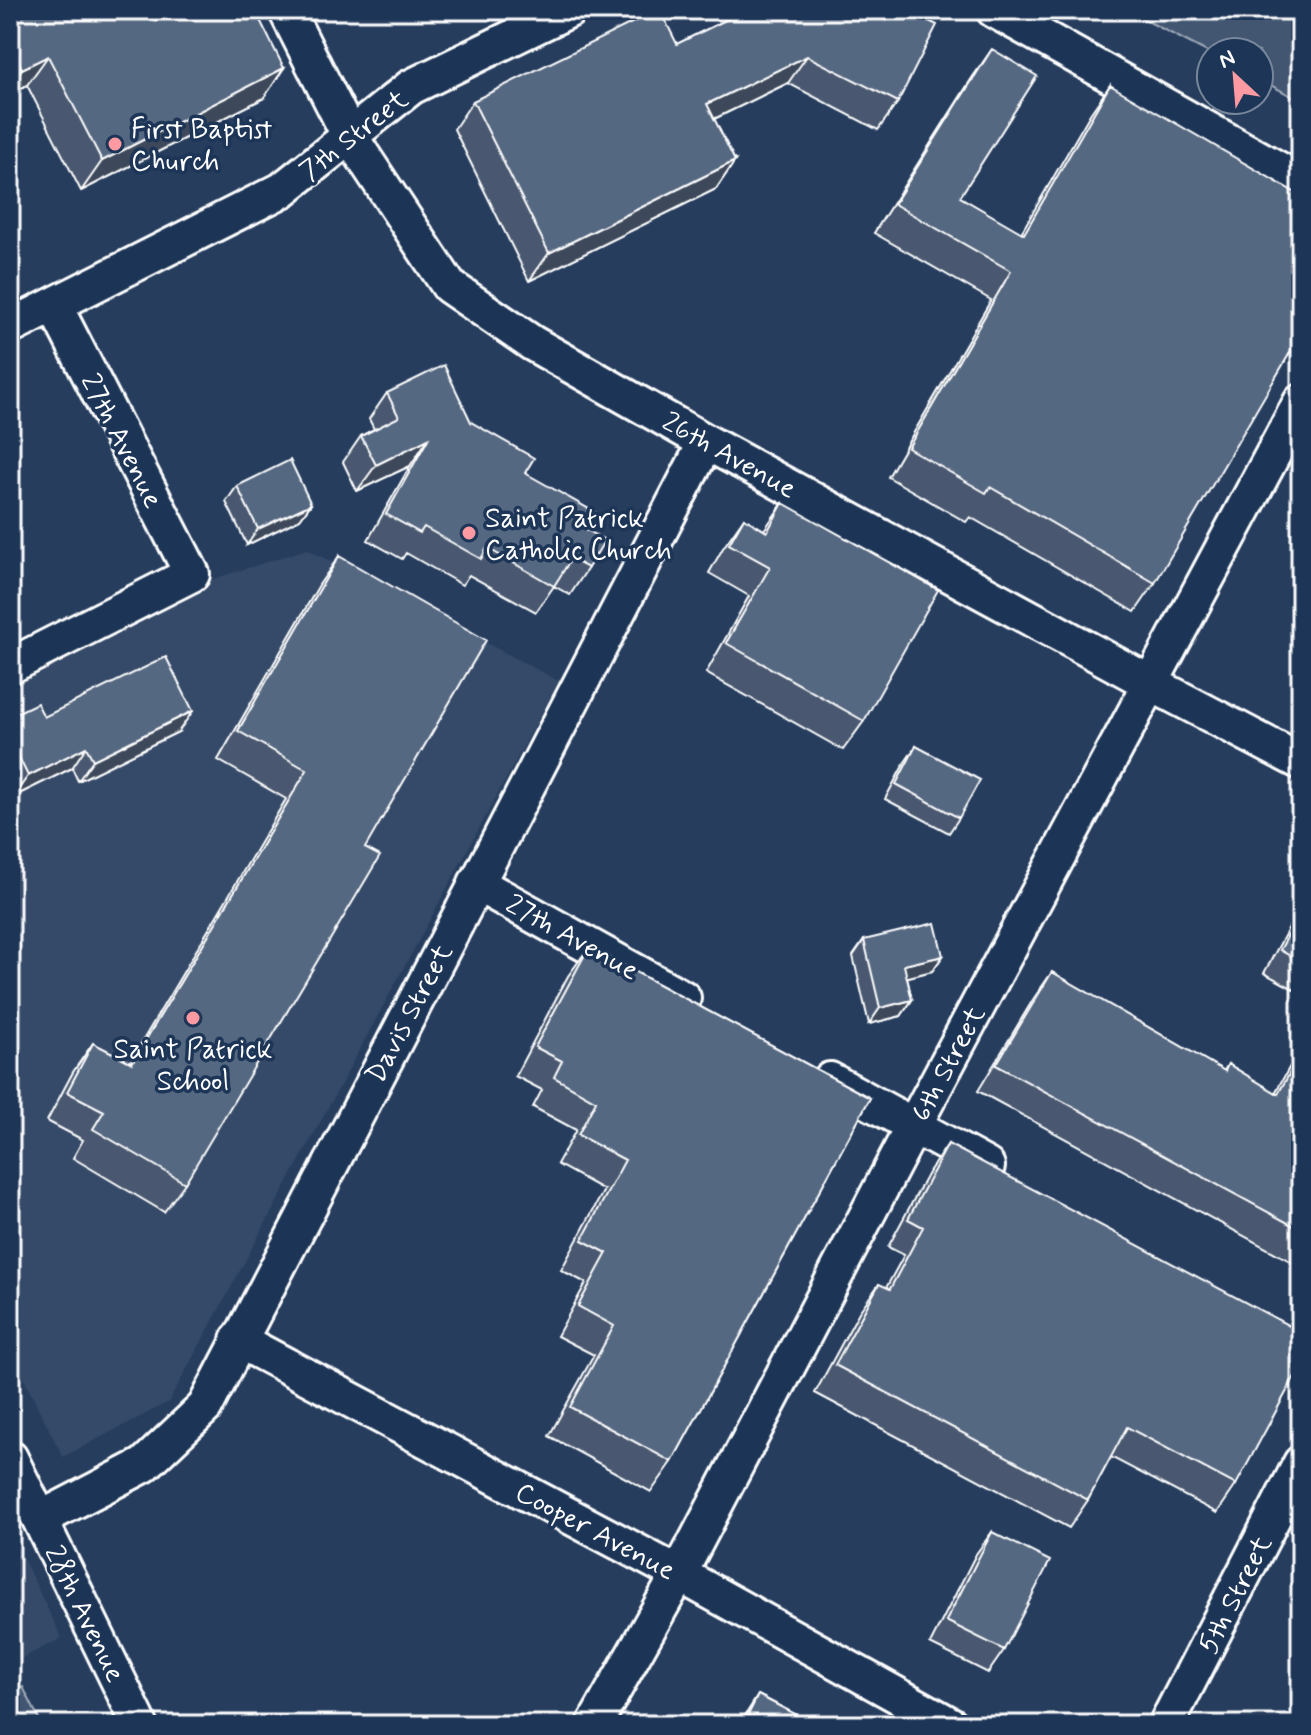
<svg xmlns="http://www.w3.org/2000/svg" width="1311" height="1735" font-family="Mynerve,sans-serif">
<rect width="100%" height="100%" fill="#263d5e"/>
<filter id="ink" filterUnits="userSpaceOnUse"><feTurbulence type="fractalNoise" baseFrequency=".0125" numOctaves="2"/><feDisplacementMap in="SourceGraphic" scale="16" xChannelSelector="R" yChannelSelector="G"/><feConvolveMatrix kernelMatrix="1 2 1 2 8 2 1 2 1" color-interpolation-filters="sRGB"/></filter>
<g filter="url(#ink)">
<path fill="#344a68" d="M307,549L559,681L169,1402L63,1457L10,1352V683L213,579Z
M10,1532L62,1638L10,1664Z"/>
<path fill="#425672" stroke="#a0aab8" stroke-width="2" d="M1126,10H1301V101L1259,79V52H1211V54Z
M23,1687L42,1725H10V1694Z"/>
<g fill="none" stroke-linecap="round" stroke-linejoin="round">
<defs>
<path id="minor" d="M286,10L349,135L449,286L532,343L706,442L1152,684L1301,762
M994,10L1301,182
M10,327L282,190L411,87L569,10
M10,666L192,574L54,305
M476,883L683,998
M830,1080L987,1166
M238,1340L679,1574L951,1725
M10,1458L140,1725
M40,1519L144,1465L205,1407L706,442
M594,1725L679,1574L913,1127L1301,402
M1166,1725L1301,1463"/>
</defs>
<use href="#minor" stroke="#fff" stroke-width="40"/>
<use href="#minor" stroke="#1d3557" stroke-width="34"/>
</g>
<path fill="#49596f" stroke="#fff" stroke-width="2" d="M10,10L156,20L264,98L81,191L27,85L10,94Z
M746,10L898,102L878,130L788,83L714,119L735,161L716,189L529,281L454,129L473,101L677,44Z
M992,49L960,197L1021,233L1090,114L1110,85L1155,583L1135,612L970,517L966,522L888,477L991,300L874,233L972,78Z
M387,393L471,422L587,530L588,568L570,595L554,586L536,612L469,575L462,585L406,553L402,559L368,540L410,466L357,491L343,462L361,436L374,429L369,419Z
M237,486L311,504L300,519L247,545L226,502Z
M783,503L864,721L843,750L706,673L749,596L709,573L723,548L744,518L764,530Z
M339,556L365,848L185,1183L164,1212L73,1158L83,1140L47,1121L73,1072L93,1043L130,1062L286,799L218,760L319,585Z
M10,716L44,717L178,732L78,781L72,768L13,797L10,790Z
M916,746L959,818L949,833L885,799L905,762Z
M1301,905V993L1264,973Z
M864,940L943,956L932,971L907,977L912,1000L901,1016L869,1024L853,956Z
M589,947L870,1098L672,1462L651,1492L549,1436L594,1355L557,1336L586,1283L561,1270L604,1190L557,1164L576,1130L533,1107L542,1090L515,1076L568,976Z
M1052,972L1224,1071L1228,1064L1275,1093L1294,1059L1301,1049V1267L978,1091L1034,998Z
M948,1144L1236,1485L1217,1513L1111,1457L1088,1500L1069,1528L815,1393L859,1312L879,1284L886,1288L904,1255L888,1247L928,1173Z
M992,1532L1004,1650L988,1673L930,1644L976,1554Z
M758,1695L816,1725H739Z"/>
<path fill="#3c485a" stroke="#fff" stroke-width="2" d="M48,56L27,85L10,94V86L22,69Z
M807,56L788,83L687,132L707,104Z
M284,68L264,98L81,191L102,161Z
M735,161L716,189L529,281L549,253Z
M428,439L410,466L357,491L376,465Z
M311,504L300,519L247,545L258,529Z
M193,711L178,732L78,781L93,760Z
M86,747L72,768L13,797L28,776Z
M943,956L932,971L893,981L904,965Z
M912,1000L901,1016L869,1024L880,1008Z"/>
<path fill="#556781" stroke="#fff" stroke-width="2" d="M10,10H150L156,20L176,10H255L284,68L102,161L48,56L22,69L10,44Z
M658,10H660L677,44L746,10H907L937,25L898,102L807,56L707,104L735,161L549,253L473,101Z
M992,49L1037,76L960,197L1024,234L1110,85L1301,196V334L1155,583L990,487L986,493L908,448L1011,271L894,204Z
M444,365L471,422L534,458L525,473L596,513L587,530L605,540L588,568L571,559L554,586L487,548L481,559L424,527L420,533L386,514L428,439L376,465L361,436L399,417L387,393Z
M290,460L311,504L258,529L237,486Z
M783,503L938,590L864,721L726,643L770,567L729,544L744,518L767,532Z
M339,556L486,640L365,848L380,856L185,1183L93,1129L104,1111L67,1092L93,1043L132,1063L307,770L238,731Z
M166,657L193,711L93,760L86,747L28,776L10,739V716L37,703L44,717Z
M916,746L980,780L959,818L896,784Z
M1301,912V962L1280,950Z
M935,923L943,956L904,965L912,1000L880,1008L864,940Z
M589,947L870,1098L672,1462L570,1407L614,1326L578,1306L607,1253L582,1240L625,1160L578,1135L596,1101L554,1077L562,1061L535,1047Z
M1052,972L1225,1071L1228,1064L1278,1094L1301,1053V1230L996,1065Z
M948,1144L1301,1332V1365L1236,1485L1127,1427L1088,1500L835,1365L879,1284L890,1289L923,1227L908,1219Z
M992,1532L1050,1561L1004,1650L946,1621Z
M758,1695L816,1725H743Z"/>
</g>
<g fill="#ff9aa2" stroke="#1d3557" stroke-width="3">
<circle cx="115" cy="144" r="8"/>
<circle cx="469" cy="533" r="8"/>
<circle cx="193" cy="1018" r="8"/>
</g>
<g text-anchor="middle" stroke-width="7" stroke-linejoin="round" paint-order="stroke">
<g font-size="28" fill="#fff" stroke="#1d3557" text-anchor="start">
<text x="131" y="138">First Baptist<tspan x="131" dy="32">Church</tspan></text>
<text x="485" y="527">Saint Patrick<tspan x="485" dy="32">Catholic Church</tspan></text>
<text x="193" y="1058" text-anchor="middle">Saint Patrick<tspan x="193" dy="32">School</tspan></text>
</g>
<g font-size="28" fill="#fff" stroke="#1d3557">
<text transform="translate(353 134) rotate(-38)" y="10">7th Street</text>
<text transform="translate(123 440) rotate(63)" y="10">27th Avenue</text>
<text transform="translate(730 454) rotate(29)" y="10">26th Avenue</text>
<text transform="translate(573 936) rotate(29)" y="10">27th Avenue</text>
<text transform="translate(408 1013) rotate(-62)" y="10">Davis Street</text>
<text transform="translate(947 1063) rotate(-62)" y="10">6th Street</text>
<text transform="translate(596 1530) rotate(28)" y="10">Cooper Avenue</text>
<text transform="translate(1234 1594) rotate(-63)" y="10">5th Street</text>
<text transform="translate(86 1613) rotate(64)" y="10">28th Avenue</text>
</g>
</g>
<rect width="1311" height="1735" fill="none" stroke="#1d3557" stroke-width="40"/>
<rect x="20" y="20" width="1271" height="1695" fill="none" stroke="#fff" stroke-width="3" filter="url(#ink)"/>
<g transform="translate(1235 76) rotate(334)"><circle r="38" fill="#1d3557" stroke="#77869a" stroke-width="2"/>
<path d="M0-6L14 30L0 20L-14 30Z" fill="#ff9aa2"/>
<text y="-12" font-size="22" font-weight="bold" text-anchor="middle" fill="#ffffff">N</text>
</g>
</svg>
